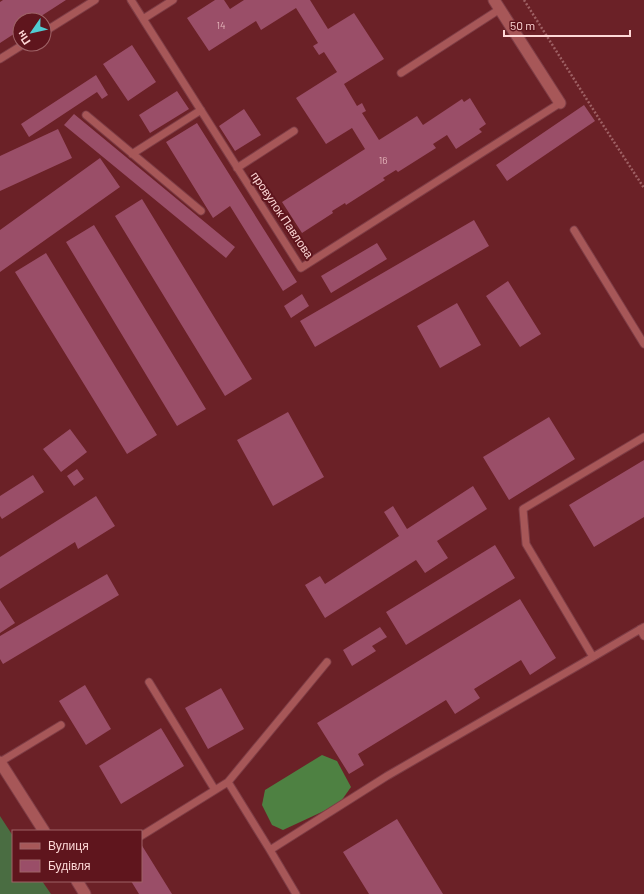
<svg xmlns="http://www.w3.org/2000/svg" width="644" height="894" font-family="Barlow,sans-serif">
<rect width="100%" height="100%" fill="#6b2127"/>
<path fill="#4a6d42" d="M0,816L13,836V881H42L51,894H0Z"/>
<path fill="#4e8142" d="M322,755L337,761L351,787L339,804L283,830L272,825L262,805L265,790Z"/>
<path fill="#9a4e68" d="M3,0H66L35,20H20V30L0,43V2Z
M215,0H224L230,9L244,0H310L328,29L354,13L384,59L344,84L357,106L362,103L366,111L362,113L379,140L417,116L423,125L462,99L464,102L470,98L486,124L479,129L482,132L456,149L447,135L433,144L436,148L398,172L396,170L383,178L385,180L346,205L345,203L332,211L333,213L302,233L282,202L365,149L352,128L326,144L296,98L337,72L324,52L319,55L313,46L318,43L296,8L261,30L256,21L209,51L187,18Z
M132,45L156,82L128,101L103,64Z
M96,75L108,95L102,99L97,92L29,137L21,124Z
M177,91L189,109L150,133L139,115Z
M584,105L595,121L507,181L496,165Z
M244,109L261,135L235,151L219,126Z
M74,114L235,247L226,258L64,125Z
M197,123L297,282L283,291L230,206L213,218L166,142Z
M58,129L72,158L0,191V156Z
M100,158L120,187L0,272V230Z
M142,199L252,379L225,396L115,216Z
M474,220L489,246L315,347L300,321Z
M94,225L206,409L177,426L66,242Z
M377,243L387,259L331,293L321,276Z
M46,253L157,435L127,454L15,272Z
M508,281L541,334L520,347L486,296Z
M302,294L309,306L291,318L284,306Z
M457,303L481,345L440,368L417,326Z
M288,412L324,477L273,506L237,440Z
M549,417L575,459L509,500L483,457Z
M70,429L87,452L61,472L43,449Z
M644,460V517L594,547L569,505Z
M77,469L84,479L74,486L67,476Z
M33,475L44,492L2,519L0,516V496Z
M473,486L487,509L437,541L448,558L425,573L416,560L325,618L305,585L320,576L325,584L399,536L384,512L393,506L407,529Z
M96,496L115,526L78,549L75,542L0,589V557Z
M495,545L515,578L406,645L386,612Z
M107,574L119,595L3,664L0,659V636Z
M520,599L556,658L530,675L521,660L474,689L480,698L455,714L446,700L358,754L364,765L349,774L317,723Z
M0,600L15,623L0,633Z
M380,627L387,637L372,646L376,651L352,666L343,650Z
M85,685L111,729L86,745L59,701Z
M221,688L244,729L208,749L185,708Z
M161,728L184,766L121,804L99,766Z
M397,819L443,894H369L343,852Z
M141,844L172,894H139L131,881H141Z"/>
<g fill="none" stroke-linecap="round" stroke-linejoin="round">
<defs>
<path id="service" d="M131,0L143,19L173,0
M143,19L301,268L560,103
M44,32L95,0
M0,59L24,44
M401,73L500,9
M86,115L201,211
M132,154L201,110
M237,168L294,131
M574,230L644,344
M644,437L523,509L526,544L593,657L644,627
M640,629L644,636
M149,682L215,790
M0,762L61,725
M228,782L327,662
M141,836L228,782L270,850
M296,894L270,850L387,776L593,657"/>
<path id="minor" d="M494,0L560,103"/>
<path id="secondary" d="M0,762L44,831
M77,881L85,894"/>
</defs>
<use href="#service" stroke="#7e3d46" stroke-width="9"/>
<use href="#minor" stroke="#7e3d46" stroke-width="13"/>
<use href="#secondary" stroke="#7e3d46" stroke-width="13"/>
<path stroke="#9e6064" stroke-width="2.5" stroke-dasharray="2 2" stroke-linecap="butt" d="M524,0L603,125L644,188"/>
<use href="#service" stroke="#a75758" stroke-width="7"/>
<use href="#minor" stroke="#a75758" stroke-width="11"/>
<use href="#secondary" stroke="#a75758" stroke-width="11"/>
</g>
<g text-anchor="middle" stroke-width="4" stroke-linejoin="round" paint-order="stroke">
<g font-size="10" fill="#e5b6bb">
<text x="221" y="29">14</text>
<text x="383" y="164">16</text>
</g>
<g font-size="12" fill="#fed8d7" stroke="#5f151d">
<text transform="translate(282 215) rotate(56)" y="4">провулок Павлова</text>
</g>
</g>
<rect x="12" y="830" width="130" height="52" fill="#5f151d" stroke="#9f6367"/>
<rect x="20" y="843" width="20" height="6" fill="#a75758" stroke="#9f6367"/>
<text x="48" y="850" font-size="12" fill="#fed8d7">Вулиця</text>
<rect x="20" y="860" width="20" height="12" fill="#9a4e68" stroke="#9f6367"/>
<text x="48" y="870" font-size="12" fill="#fed8d7">Будівля</text>
<g transform="translate(32 32) rotate(236)"><circle r="19" fill="#5f151d" stroke="#9f6367"/>
<path d="M0-3L7 15L0 10L-7 15Z" fill="#51ccd2"/>
<text y="-6" font-size="11" font-weight="bold" text-anchor="middle" fill="#fed8d7">Пн</text>
</g>
<path d="M504 30v6h126v-6" fill="none" stroke="#fed8d7" stroke-width="2"/>
<text x="510" y="30" font-size="12" fill="#fed8d7" stroke="#5f151d" stroke-width="3" paint-order="stroke">50 m</text>
</svg>
